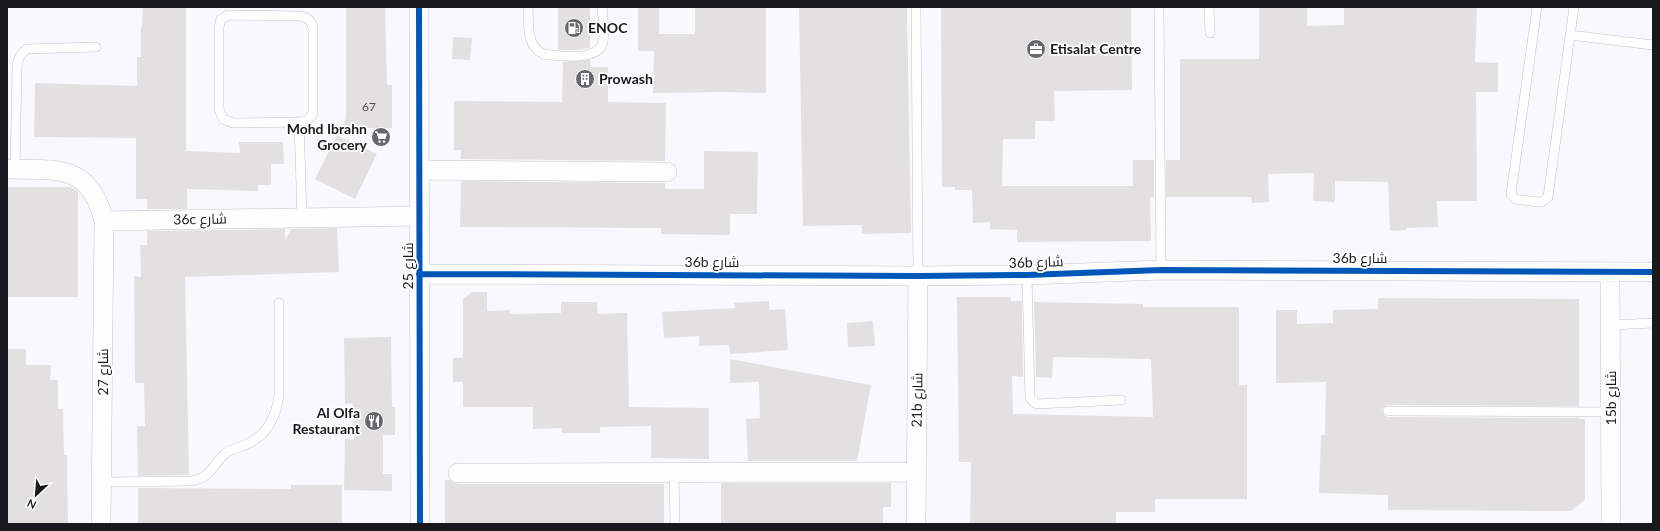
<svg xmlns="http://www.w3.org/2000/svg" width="1660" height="531" font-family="Lato,Cairo,sans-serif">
<rect width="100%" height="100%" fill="#f9f9fd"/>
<path fill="#e2e0e1" d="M143,7H186V151L240,153L239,142H283L284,164H271V185H258V191L187,189V209H147V199H136V138L34,137L35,83L137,86V57H141V27H142Z
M346,7H385L387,85H392V128H341L346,118Z
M558,7H590V48L577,50H558Z
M638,7H659V34H695V7H766V93L724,92L653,93L654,51H638Z
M799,7H907L911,233L862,234V225L803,226Z
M941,7H1131L1132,90L1054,91L1055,121H1035V139H1003L1002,186H1133V160H1154V197H1150L1151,241L1017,242V230L990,229V222L973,223L972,190H955V187H942Z
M1259,7H1307V26L1344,25V7H1477L1475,62L1498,63V92H1476L1477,201H1437L1438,227L1407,228V230L1390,231L1388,182L1335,181V202L1313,201L1314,173L1268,174L1269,202L1252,203L1251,197H1166V160H1180V59H1259Z
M453,37L472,38L470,60L452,59Z
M590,60V67H608V102L666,103L665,161L461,159V150H454V101L562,102L563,62Z
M337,135L377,154L355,199L315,179Z
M704,151L758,152L757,214H730V235L661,234V228L460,227L461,181L665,183V189H704Z
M7,187H71L78,192V297H7Z
M337,228L339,272L185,277L189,475L138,476L137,426H145L144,383H135L134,276L141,277L140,245H147V231L285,229V240L291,229Z
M472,292H487V311L510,310V314L561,313V302H597L598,314L627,313L629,407L709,408V459L651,458V426L600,427V433H562V428L533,429V407H463V382H453V358H463V299Z
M957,297H1011V301H1022L1023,377L1012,376L1013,414L1153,417L1151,359L1053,357L1052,378L1036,377L1034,302L1143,304V307H1239V385H1247V499H1155V512H1116V524H970L971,462H959Z
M1378,298L1579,299V406L1388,405L1383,408L1382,411L1385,416L1388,417L1579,418V419H1585V500L1571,511L1388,510V495L1319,493L1321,435H1325L1326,382L1276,383V310H1297V324L1333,323V310L1378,309Z
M769,301V310L785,309L788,350L730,354L729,345L699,346V336L664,338L662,312L735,308L734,303Z
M873,321L875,346L848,347L847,323Z
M391,337L392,407H395V435H383V474H392V491L344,490L345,439L354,440L353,403L345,404L344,338Z
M7,349H26V365H51L50,380H58V409H63L64,455H67L68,524H7Z
M730,359L871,385L857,461H748L746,419L760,418L759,382L730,383Z
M445,480H450L458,484H664V524H445Z
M721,483H891V507H883V524H721Z
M291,485H342V524H138V488L291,489Z"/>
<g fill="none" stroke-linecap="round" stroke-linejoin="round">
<defs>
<path id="service" d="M528,7C529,24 526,46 543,54C559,56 598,62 603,42C605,31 603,18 602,7
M916,7L918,276
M1159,7L1161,270
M1209,7L1210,33
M1537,7L1511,194L1515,199L1538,202H1542L1548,197L1574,7
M229,15L300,16C308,17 312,21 313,29V113C309,120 306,122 299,122L233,123L223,119L219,109V27L221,19Z
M1570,35L1653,45
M299,122L302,218
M15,169L17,67C18,59 20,54 27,49L96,47
M1027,275L1030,398L1036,404L1121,400
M1610,325L1653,323
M1388,411L1611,412
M674,473L675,524
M102,482L192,481C214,476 211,465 226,453C233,448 242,447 249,443C268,434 276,416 279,396V303"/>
<path id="minor" d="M419,7L420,524
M7,169C56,170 90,163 104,221L101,524
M419,170L667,172
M104,221L420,216
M1610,272L1611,524
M419,274L918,276L1027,275L1161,270L1653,272
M458,473L916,472
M916,524L918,276"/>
</defs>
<use href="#service" stroke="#c3c3c7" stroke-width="10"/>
<use href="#minor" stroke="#c3c3c7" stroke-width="20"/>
<use href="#service" stroke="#fefeff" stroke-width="9"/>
<use href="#minor" stroke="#fefeff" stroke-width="19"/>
<defs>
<path id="cycleway" d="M419,7L420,524
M419,274L918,276L1027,275L1161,270L1653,272"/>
</defs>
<use href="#cycleway" stroke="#fff" stroke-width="8"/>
<use href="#cycleway" stroke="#0057b8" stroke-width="6"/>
</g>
<defs>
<symbol id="fuel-disc" viewBox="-11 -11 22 22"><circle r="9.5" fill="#67676b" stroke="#fff"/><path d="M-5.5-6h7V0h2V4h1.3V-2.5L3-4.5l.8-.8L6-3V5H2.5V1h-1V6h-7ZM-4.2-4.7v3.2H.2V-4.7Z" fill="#fff"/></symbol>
<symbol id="office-disc" viewBox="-11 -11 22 22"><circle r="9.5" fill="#67676b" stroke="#fff"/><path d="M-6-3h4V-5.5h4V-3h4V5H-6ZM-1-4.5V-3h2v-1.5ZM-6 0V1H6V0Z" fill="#fff"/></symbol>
<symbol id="building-disc" viewBox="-11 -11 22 22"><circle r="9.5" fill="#67676b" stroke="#fff"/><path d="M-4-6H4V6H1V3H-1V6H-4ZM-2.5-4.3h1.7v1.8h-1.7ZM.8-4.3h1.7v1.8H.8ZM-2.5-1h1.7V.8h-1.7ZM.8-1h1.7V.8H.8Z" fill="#fff"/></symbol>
<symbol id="supermarket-disc" viewBox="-11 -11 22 22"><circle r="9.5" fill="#67676b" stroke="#fff"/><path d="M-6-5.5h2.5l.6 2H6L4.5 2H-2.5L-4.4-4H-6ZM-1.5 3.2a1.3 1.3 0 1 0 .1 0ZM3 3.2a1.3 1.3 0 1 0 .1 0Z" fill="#fff"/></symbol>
<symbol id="restaurant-disc" viewBox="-11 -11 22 22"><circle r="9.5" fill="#67676b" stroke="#fff"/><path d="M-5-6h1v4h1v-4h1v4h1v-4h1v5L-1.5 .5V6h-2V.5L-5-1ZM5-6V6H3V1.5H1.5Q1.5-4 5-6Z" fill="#fff"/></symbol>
</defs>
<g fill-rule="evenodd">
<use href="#fuel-disc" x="563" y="17" width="22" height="22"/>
<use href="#office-disc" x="1025" y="38" width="22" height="22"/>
<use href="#building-disc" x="574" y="68" width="22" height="22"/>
<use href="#supermarket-disc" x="370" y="126" width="22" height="22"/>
<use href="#restaurant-disc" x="363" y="410" width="22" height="22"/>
</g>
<g text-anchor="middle" stroke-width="3.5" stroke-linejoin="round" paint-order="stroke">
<g font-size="12" fill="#4d4d50">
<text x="369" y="111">67</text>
</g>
<g font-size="14" font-weight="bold" fill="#19191d" stroke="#fff" text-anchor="start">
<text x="588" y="33">ENOC</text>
<text x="1050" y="54">Etisalat Centre</text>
<text x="599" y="84">Prowash</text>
<text x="367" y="134" text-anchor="end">Mohd Ibrahn<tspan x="367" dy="16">Grocery</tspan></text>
<text x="360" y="418" text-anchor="end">Al Olfa<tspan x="360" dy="16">Restaurant</tspan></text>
</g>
<g font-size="14" fill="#19191d" stroke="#fff">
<text transform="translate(200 219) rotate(-1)" y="5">36c شارع</text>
<text x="1360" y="263">36b شارع</text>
<text x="712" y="267">36b شارع</text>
<text transform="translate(1036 262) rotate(-2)" y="5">36b شارع</text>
<text transform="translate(408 266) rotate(-90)" y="5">شارع 25</text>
<text transform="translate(103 372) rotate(-90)" y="5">شارع 27</text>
<text transform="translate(1611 398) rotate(-90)" y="5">15b شارع</text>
<text transform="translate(917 400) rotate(-89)" y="5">21b شارع</text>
</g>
</g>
<rect width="1660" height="531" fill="none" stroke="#19191d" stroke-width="16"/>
<g transform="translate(36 495) rotate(206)" stroke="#ffffff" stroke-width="3" paint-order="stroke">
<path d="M0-3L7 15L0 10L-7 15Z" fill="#19191d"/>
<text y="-6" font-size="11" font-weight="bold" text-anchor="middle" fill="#19191d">N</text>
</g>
</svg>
